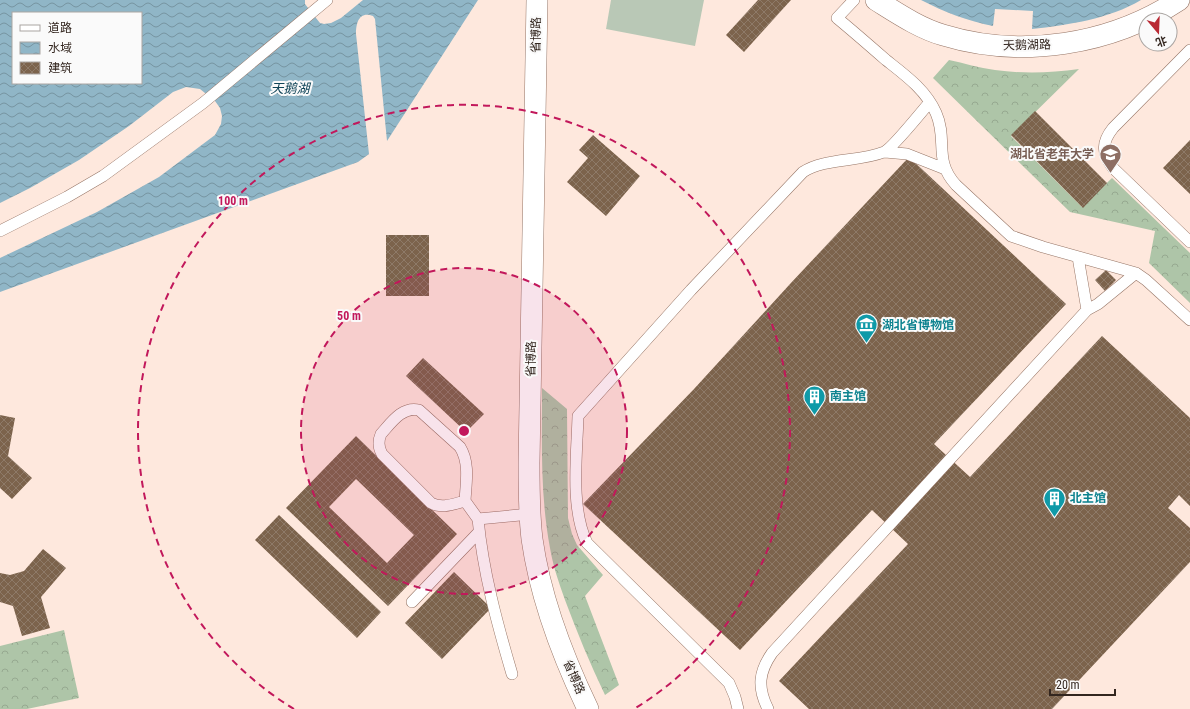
<svg xmlns="http://www.w3.org/2000/svg" width="1190" height="709" font-family="'Roboto Condensed','Noto Sans SC',sans-serif">
<defs>
<pattern id="forest-crowns" width="20" height="18" patternUnits="userSpaceOnUse"><rect width="20" height="18" fill="#aec5a8"/><path d="M2 6a3 3 0 1 1 6 0M12 15a3 3 0 1 1 6 0" fill="none" stroke="#96a990"/></pattern>
<pattern id="water-waves" width="16" height="10" patternUnits="userSpaceOnUse"><rect width="16" height="10" fill="#90b6c7"/><path d="M0 5q4-4 8 0t8 0" fill="none" stroke="#7694a1"/></pattern>
<pattern id="building-cross-hatch" width="8" height="8" patternUnits="userSpaceOnUse"><rect width="8" height="8" fill="#7c634c"/><path d="M0 0l8 8M0 8l8-8" fill="none" stroke="#8e7a68"/></pattern>
</defs>
<rect width="100%" height="100%" fill="#fee8dd"/>
<path fill="#b9c8b6" d="M611,0H704L695,46L606,29Z"/>
<path fill="url(#forest-crowns)" d="M949,60C964,63 979,68 995,70C1023,74 1051,73 1079,69L1011,136L1082,207L1112,178L1190,253V303L1149,263L1155,231L1070,212L933,78Z
M542,388L567,409L568,518L572,534L577,545L603,575L585,596L619,685L605,695C590,664 577,632 565,600C559,583 553,566 550,548C540,495 542,441 542,388Z
M64,630L79,698L27,709H0V646Z"/>
<path fill="url(#water-waves)" fill-rule="evenodd" d="M0,0H305V4L312,13L320,23L324,24L331,23L341,18L363,0H478L387,141L375,19L373,16C359,11 356,23 356,34L369,154L358,162L0,292V258L97,212L159,177L215,135L221,124L222,116L220,108L215,101L200,89L186,87L173,92L129,126L79,160L30,188L0,203ZM13,13H141V83H13Z
M921,0H1141C1109,19 1068,25 1032,29L1033,11L995,9L993,26C968,21 944,12 921,0Z"/>
<path fill="url(#building-cross-hatch)" fill-rule="evenodd" d="M758,0H791L744,52L726,35Z
M1035,111L1107,183L1083,208L1011,135Z
M593,135L640,176L606,216L567,182L588,158L579,150Z
M1190,140V194L1163,168Z
M909,157L1066,304L934,444L970,477L1102,336L1190,418V506L1179,495L1168,508L1190,528V562L1052,709H809L779,681L908,544L872,510L740,650L583,504L694,389L790,284Z
M386,235H429V296H386Z
M1106,270L1116,280L1105,291L1095,280Z
M423,358L484,414L466,432L406,376Z
M0,415L15,418L8,456L32,478L12,499L0,488Z
M356,436L457,534L388,606L286,508ZM356,479L414,535L387,563L329,507Z
M279,515L381,612L357,638L255,540Z
M43,549L66,568L41,597L50,628L22,636L13,606L0,602V573L10,575L24,571Z
M454,572L491,608L442,659L405,623Z"/>
<g fill="none" stroke-linecap="round" stroke-linejoin="round">
<defs>
<path id="lane" d="M854,0L837,18C854,32 870,46 886,60C905,75 926,90 936,113C948,140 933,160 956,185L1011,236L1043,247L1136,273L1146,280L1190,320
M1190,50L1113,128C1101,143 1102,153 1113,168L1190,242
M885,152L907,154L945,169
M0,231L67,197L103,176L203,103L327,0
M1078,257L1087,310
M465,501C453,504 442,509 431,503L382,454C378,447 378,441 381,434C391,423 402,406 419,410L460,447C470,463 466,483 465,501L478,519
M412,602L479,532
M512,674C497,623 483,572 478,519L530,514
M738,709L735,697L729,683L587,543C570,508 577,455 578,416L691,290L803,172C824,158 859,162 884,152C892,149 922,111 930,102
M768,709C757,687 759,672 772,653L1087,310L1098,304L1136,273"/>
<path id="street" d="M537,0L529,463C529,488 529,514 532,539C540,596 563,657 588,709
M876,0C897,13 919,28 943,35C1021,59 1111,45 1179,0"/>
</defs>
<use href="#lane" stroke="#967566" stroke-width="12"/>
<use href="#street" stroke="#967566" stroke-width="22"/>
<use href="#lane" stroke="#fff" stroke-width="11"/>
<use href="#street" stroke="#fff" stroke-width="21"/>
</g>
<circle cx="464" cy="431" r="163" fill="#c2185b" fill-opacity=".12"/>
<g fill="none" stroke="#c2185b" stroke-width="2" stroke-dasharray="7 5">
<circle cx="464" cy="431" r="163"/>
<path d="M294 709A326 326 0 1 1 634 709"/>
</g>
<defs>
<symbol id="university-pin" viewBox="-11 -11 22 30"><path d="M0 17L-7.5 6A9.5 9.5 0 1 1 7.5 6Z" fill="#8d6e63" stroke="#fafafa"/><path d="M0-5L7-2L0 1L-7-2ZM-4 1L0 2.5L4 1V4Q0 6-4 4Z" fill="#fff"/></symbol>
<symbol id="museum-pin" viewBox="-11 -11 22 30"><path d="M0 17L-7.5 6A9.5 9.5 0 1 1 7.5 6Z" fill="#0f9aa8" stroke="#fafafa"/><path d="M0-6L6-3V-2H-6V-3ZM-5-1h2V3h-2ZM-1-1h2V3h-2ZM3-1h2V3H3ZM-6 4H6V6H-6Z" fill="#fff"/></symbol>
<symbol id="building-pin" viewBox="-11 -11 22 30"><path d="M0 17L-7.5 6A9.5 9.5 0 1 1 7.5 6Z" fill="#0f9aa8" stroke="#fafafa"/><path d="M-4-6H4V6H1V3H-1V6H-4ZM-2.5-4.3h1.7v1.8h-1.7ZM.8-4.3h1.7v1.8H.8ZM-2.5-1h1.7V.8h-1.7ZM.8-1h1.7V.8H.8Z" fill="#fff"/></symbol>
</defs>
<g fill-rule="evenodd">
<use href="#university-pin" x="1098" y="142" width="25" height="34"/>
<use href="#museum-pin" x="854" y="312" width="25" height="34"/>
<use href="#building-pin" x="802" y="384" width="25" height="34"/>
<use href="#building-pin" x="1042" y="486" width="25" height="34"/>
</g>
<g text-anchor="middle" stroke-width="4" stroke-linejoin="round" paint-order="stroke">
<g font-size="12" fill="#33261f" stroke="#fafafa">
<text transform="translate(536 35) rotate(-89)" y="4">省博路</text>
<text transform="translate(1027 45) rotate(-1)" y="4">天鹅湖路</text>
<text transform="translate(531 359) rotate(-89)" y="4">省博路</text>
<text transform="translate(574 677) rotate(67)" y="4">省博路</text>
</g>
<g font-size="12" font-weight="bold" fill="#785e54" stroke="#fafafa" text-anchor="end">
<text x="1094" y="158">湖北省老年大学</text>
</g>
<g font-size="12" font-weight="bold" fill="#0d838f" stroke="#fafafa" text-anchor="start">
<text x="882" y="329">湖北省博物馆</text>
<text x="830" y="400">南主馆</text>
<text x="1070" y="502">北主馆</text>
</g>
<g font-size="13" font-style="italic" fill="#114558" stroke="#fafafa">
<text x="290" y="93">天鹅湖</text>
</g>
</g>
<circle cx="464" cy="431" r="6" fill="#c2185b" stroke="#fafafa" stroke-width="2"/>
<g font-size="12" text-anchor="middle" font-weight="bold" fill="#c2185b" stroke="#fafafa" stroke-width="4" stroke-linejoin="round" paint-order="stroke">
<text x="233" y="205">100 m</text>
<text x="349" y="320">50 m</text>
</g>
<rect x="12" y="12" width="130" height="72" fill="#fafafa" stroke="#aaa5a2"/>
<rect x="20" y="25" width="20" height="6" fill="#ffffff" stroke="#aaa5a2"/>
<text x="48" y="32" font-size="12" fill="#33261f">道路</text>
<rect x="20" y="42" width="20" height="12" fill="url(#water-waves)" stroke="#aaa5a2"/>
<text x="48" y="52" font-size="12" fill="#33261f">水域</text>
<rect x="20" y="62" width="20" height="12" fill="url(#building-cross-hatch)" stroke="#aaa5a2"/>
<text x="48" y="72" font-size="12" fill="#33261f">建筑</text>
<g transform="translate(1158 32) rotate(161)"><circle r="19" fill="#fafafa" stroke="#aaa5a2"/>
<path d="M0-3L7 15L0 10L-7 15Z" fill="#b92933"/>
<text y="-6" font-size="11" font-weight="bold" text-anchor="middle" fill="#33261f">北</text>
</g>
<path d="M1050 689v6h65v-6" fill="none" stroke="#33261f" stroke-width="2"/>
<text x="1056" y="689" font-size="12" fill="#33261f" stroke="#fafafa" stroke-width="3" paint-order="stroke">20 m</text>
</svg>
